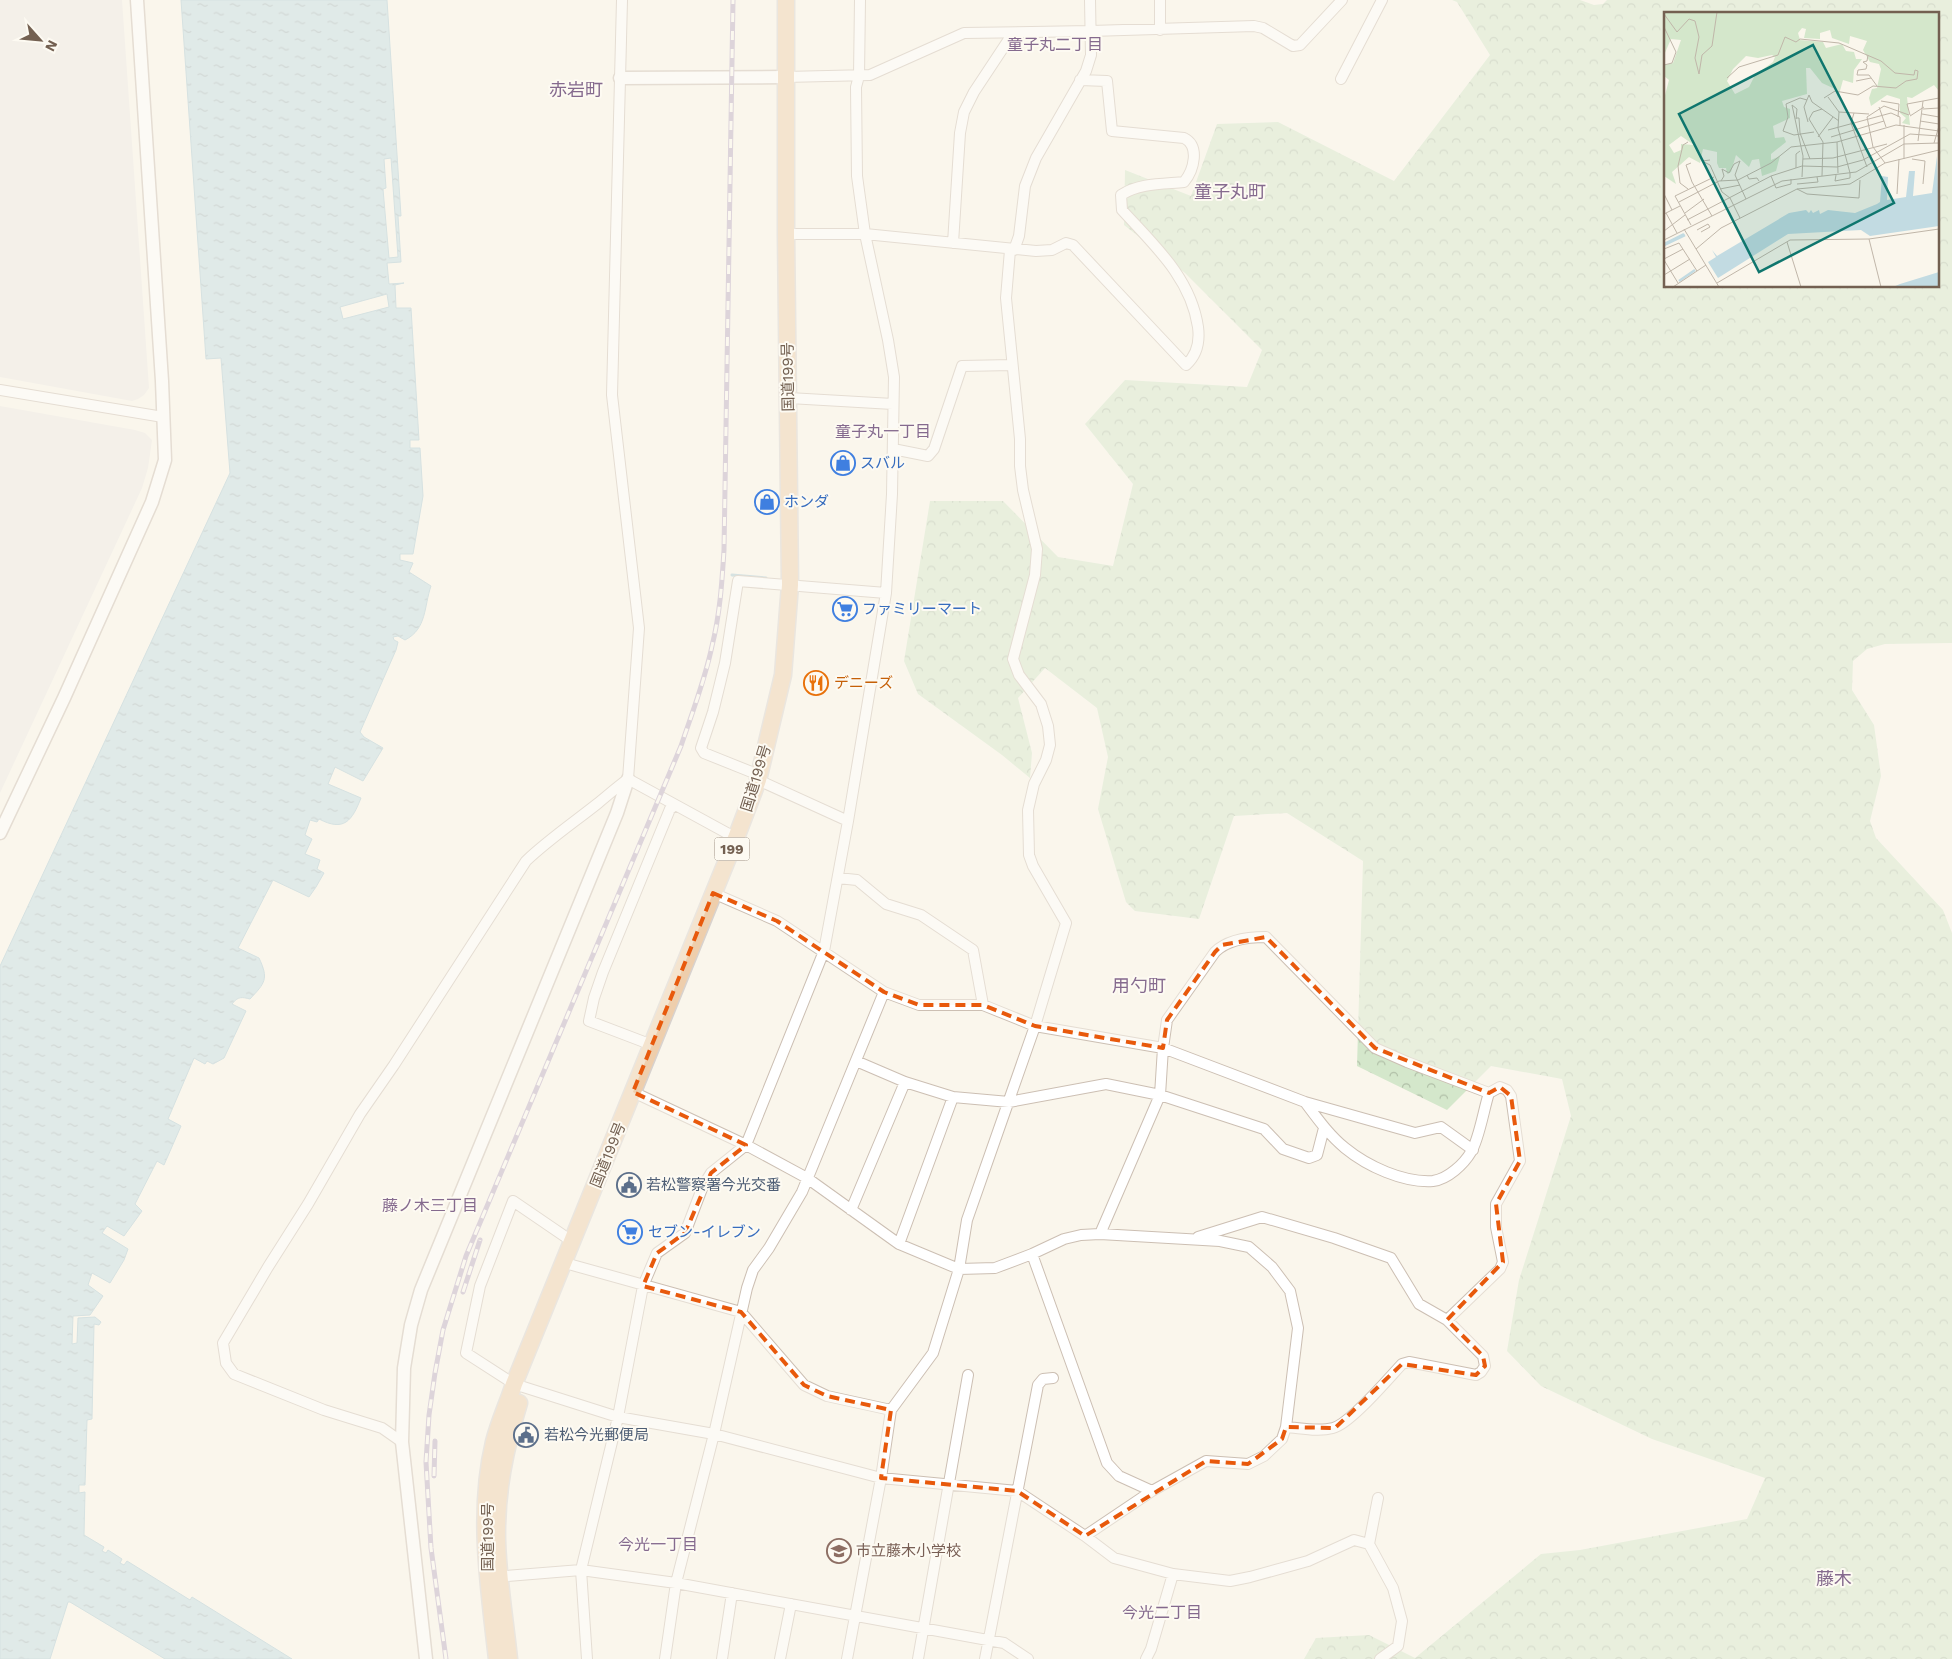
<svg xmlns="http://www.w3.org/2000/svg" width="1952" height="1659" font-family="'Work Sans','Noto Sans JP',sans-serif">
<defs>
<pattern id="forest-crowns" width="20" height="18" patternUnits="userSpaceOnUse" patternTransform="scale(1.25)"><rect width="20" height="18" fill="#d4e7cb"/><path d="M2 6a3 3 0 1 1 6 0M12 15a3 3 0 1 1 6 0" fill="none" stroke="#b0bfa7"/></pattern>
<pattern id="water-ripples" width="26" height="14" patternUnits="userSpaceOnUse" patternTransform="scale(1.25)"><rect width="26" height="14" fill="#c2dbe2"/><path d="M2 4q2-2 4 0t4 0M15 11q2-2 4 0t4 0" fill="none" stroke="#a2b5ba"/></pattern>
</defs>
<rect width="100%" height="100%" fill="#faf6ec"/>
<path fill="#ede9e4" d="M0,0H122L149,388L144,395L138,399L132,401L0,377Z
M0,406L135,430L145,433L152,440L148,468L142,488L0,793Z"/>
<path fill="url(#forest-crowns)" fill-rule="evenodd" d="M1452,0H1580L1594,5L1603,4L1607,0H1952V643L1885,644L1867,649L1853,661L1852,690L1874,725L1881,776L1870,821L1876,838L1943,910L1952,933V1659H1304L1316,1638L1369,1635L1415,1658L1541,1554L1580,1550L1747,1519L1765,1478L1652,1439L1541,1386L1507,1351L1519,1280L1571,1116L1562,1079L1491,1066L1447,1110L1357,1066L1363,861L1287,813L1234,816L1199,919L1135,911L1126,902L1098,809L1108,757L1097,708L1045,668L1018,698L1032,753L1030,778L1002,755L918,694L904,661L930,501H1003L1058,557L1113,566L1133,484L1085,424L1125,380L1247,387L1262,350L1185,273L1124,225L1125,170L1191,196L1217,124L1278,122L1394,181L1490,55L1457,2ZM1666,14H1938V286H1666Z"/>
<path fill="url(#water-ripples)" stroke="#aac9d3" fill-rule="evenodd" d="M181,0H387L401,216H398L401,262L387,263L389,284L404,283L395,285L396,308H411L419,440H410V448H420L423,496L413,554H400V560L413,563L409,572L431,586C424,606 427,629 405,640L398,636L393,637L394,640L398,642L396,650L360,732L364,737L383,748L363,781L335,767L328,784L361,798C352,821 344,832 319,819L317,822L310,820L305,835L312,839L305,854L320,860L317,869L324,873L316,887L309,897L273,880L238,948L259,958C269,979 265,983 250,999C242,997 238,996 232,1004L246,1011L224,1058L213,1064L207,1061L205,1064L194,1058L168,1119L181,1126L164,1165L157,1161L135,1204L142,1211L124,1236L107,1226L102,1233L128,1249L124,1260L110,1283L92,1273L88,1285L103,1296L90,1315L73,1316L72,1344L77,1343L78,1318L95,1317L101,1322L99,1325L94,1324L92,1419L87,1420L85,1485H79V1493L85,1492L84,1535L104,1547L102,1551L106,1553L108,1550L122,1559L120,1563L124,1565L127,1561L190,1600L192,1597L292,1659H165L70,1602H68L50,1659H0V966L230,473L221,358L206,359ZM391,158L398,257L389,258L383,189L386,188L384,159ZM387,294L389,307L343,319L340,307Z"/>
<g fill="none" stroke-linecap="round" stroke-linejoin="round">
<path stroke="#aac9d3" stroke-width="3" d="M732,575L766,578"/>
<defs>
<path id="minor" d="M622,0L612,395L639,628L628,779
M1160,30V0
M785,77L870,75L964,33L1091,31L1254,26L1263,28L1293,46L1300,45L1342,0
M1341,79L1382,0
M786,234H865L1036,251L1052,250L1066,243L1073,245L1186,365C1197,355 1200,342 1198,327C1191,278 1154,245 1122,210L1121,195C1139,183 1163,184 1184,182C1194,170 1200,146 1184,138L1112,131L1107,81L1080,80
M953,243L960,133L964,112L974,92L1013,33
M1014,250L1019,236L1025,186L1036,158L1086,71L1091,55L1090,0
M0,390L163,417
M789,398L893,404
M893,449L928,456L934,449L962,366L1012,365
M759,775L704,753L701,748L713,712L725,663L738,581L886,593
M628,779L736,838
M758,780L848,821
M838,878L857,880L886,904L921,915L973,950L983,1005
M713,893L777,921L884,992L919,1005H983L1035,1026L1163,1048L1305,1102L1415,1133L1441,1127L1473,1150
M652,1045L589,1021L594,998L603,972L670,809L675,805
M856,1061L905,1082L953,1097L1009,1102L1106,1084L1160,1095L1264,1129L1283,1149L1309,1158L1317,1155L1324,1128
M633,1092L746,1145L807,1178L899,1244L959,1269L995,1268L1032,1254L1064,1239L1081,1235L1100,1234L1220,1241L1249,1247L1272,1267L1290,1291L1298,1328L1286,1427L1282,1439L1264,1456L1248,1464L1206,1461L1152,1491L1085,1536
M1305,1102C1317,1118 1329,1135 1345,1148C1367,1166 1403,1183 1433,1181C1448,1179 1464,1164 1471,1152C1479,1140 1484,1108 1489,1093
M851,1210L905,1082
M1100,1234L1160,1095L1163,1048L1167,1020L1215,952C1227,940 1249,937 1266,937L1375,1048L1407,1062L1489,1093L1500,1087L1507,1090L1511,1096L1520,1161L1496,1204V1227L1503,1262L1500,1269L1447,1320
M1198,1237L1262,1217L1334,1238L1391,1258L1419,1304L1447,1320L1483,1356L1485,1366L1481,1372L1476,1375L1409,1362L1402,1364C1388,1379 1350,1424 1333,1428C1318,1432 1301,1428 1286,1427
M573,1242L513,1201L480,1286L466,1353L514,1384L618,1417L714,1434L881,1478L1017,1491L1085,1536L1114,1558L1173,1574L1230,1581L1250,1577L1308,1561L1354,1540L1369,1544
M899,1244L953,1097
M1032,1254L1107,1463L1119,1476L1152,1491
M565,1263L741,1312L804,1385L827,1396L891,1410
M402,1442L382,1428L324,1410L234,1374L226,1363L223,1343L268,1267L308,1204L360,1114L394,1065L526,861C548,840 573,823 597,804C608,795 617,787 628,779
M1378,1498L1369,1544L1393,1588L1402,1621L1398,1646L1380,1659
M494,1577L581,1570L676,1583L1004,1643L1028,1659
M587,1659L581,1570L618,1417L643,1286L657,1253L685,1233L703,1186L711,1173L746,1145L824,951L848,821L886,593L892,494L894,377L888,340L865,234L857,176L856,87L859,76L860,0
M665,1659L676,1583L714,1434L747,1288L753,1270L769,1248L802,1192L884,992
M722,1659L732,1593
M780,1659L791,1604
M847,1659L881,1478L891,1410L933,1353L959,1269L967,1220L1035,1026L1066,923L1033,866L1029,855L1028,810L1034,784L1046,760L1050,745L1048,726L1041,704L1019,675L1013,659L1035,575L1037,549L1023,490L1020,466V439L1006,298L1010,250
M918,1659L968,1375
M985,1659L1038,1385L1043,1379L1053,1378
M1146,1659L1151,1649L1173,1574"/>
<path id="tertiary" d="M620,78L785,77
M0,833L64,698L152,502L165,460L162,381L137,0
M426,1659L402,1442L404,1368L411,1325L421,1290L617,813L628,779"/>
<path id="trunk" d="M497,1659C489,1587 477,1513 494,1442C499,1422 508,1403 514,1384L736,838L758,780L783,675L790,585L786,234V0
M509,1659C505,1620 498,1579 497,1540C496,1492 505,1449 519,1403"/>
</defs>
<use href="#minor" stroke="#ccbfb3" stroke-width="12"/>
<use href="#tertiary" stroke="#ccbfb3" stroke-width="15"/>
<use href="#trunk" stroke="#d8d2ce" stroke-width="19"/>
<use href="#minor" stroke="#fff" stroke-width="10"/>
<use href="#tertiary" stroke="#fff" stroke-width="12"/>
<use href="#trunk" stroke="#eeceac" stroke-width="16"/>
<defs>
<path id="rail" d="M463,1292L480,1240
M434,1476L435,1441
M446,1659L431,1548L426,1462L429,1415L435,1373L443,1330L466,1256L681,746C692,713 705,680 712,646C720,614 722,582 724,550L733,0"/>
</defs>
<use href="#rail" stroke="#baaac4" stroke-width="5"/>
<use href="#rail" stroke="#fdfaf2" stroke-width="3" stroke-dasharray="9" stroke-linecap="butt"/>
</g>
<path d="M0 0H1952V1659H0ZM713,893L777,921L884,992L919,1005H983L1035,1026L1163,1048L1167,1020L1215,952L1222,945L1266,937L1375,1048L1489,1093L1500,1087L1511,1096L1520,1161L1496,1204L1503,1262L1447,1320L1483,1356L1485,1366L1476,1375L1402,1364L1335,1428L1286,1427L1282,1439L1248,1464L1206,1461L1085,1536L1017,1491L881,1478L891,1410L827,1396L804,1385L741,1312L643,1286L657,1253L685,1233L711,1173L746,1145L633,1092Z" fill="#faf6ec" fill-opacity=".55" fill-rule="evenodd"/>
<path fill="none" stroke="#e8590c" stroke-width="4" stroke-dasharray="10 6" stroke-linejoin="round" d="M713,893L777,921L884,992L919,1005H983L1035,1026L1163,1048L1167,1020L1215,952L1222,945L1266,937L1375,1048L1489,1093L1500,1087L1511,1096L1520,1161L1496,1204L1503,1262L1447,1320L1483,1356L1485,1366L1476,1375L1402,1364L1335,1428L1286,1427L1282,1439L1248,1464L1206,1461L1085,1536L1017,1491L881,1478L891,1410L827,1396L804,1385L741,1312L643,1286L657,1253L685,1233L711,1173L746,1145L633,1092Z"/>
<defs>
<symbol id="shop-ring" viewBox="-11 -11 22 22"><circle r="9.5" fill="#fdfaf2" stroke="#3f7fe0" stroke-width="1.5"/><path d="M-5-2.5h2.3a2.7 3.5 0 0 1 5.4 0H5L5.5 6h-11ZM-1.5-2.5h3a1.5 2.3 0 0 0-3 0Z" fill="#3f7fe0"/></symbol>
<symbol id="supermarket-ring" viewBox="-11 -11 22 22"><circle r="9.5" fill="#fdfaf2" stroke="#3f7fe0" stroke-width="1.5"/><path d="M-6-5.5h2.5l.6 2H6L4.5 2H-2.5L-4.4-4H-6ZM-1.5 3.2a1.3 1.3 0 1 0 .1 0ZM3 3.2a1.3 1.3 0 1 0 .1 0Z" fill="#3f7fe0"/></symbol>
<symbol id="restaurant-ring" viewBox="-11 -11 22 22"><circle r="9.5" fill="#fdfaf2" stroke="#e8710a" stroke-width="1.5"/><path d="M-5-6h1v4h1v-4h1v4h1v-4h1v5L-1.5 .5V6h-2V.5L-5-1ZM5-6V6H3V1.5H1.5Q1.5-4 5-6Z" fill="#e8710a"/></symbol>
<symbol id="civic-ring" viewBox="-11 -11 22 22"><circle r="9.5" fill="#fdfaf2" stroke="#5c6f8a" stroke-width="1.5"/><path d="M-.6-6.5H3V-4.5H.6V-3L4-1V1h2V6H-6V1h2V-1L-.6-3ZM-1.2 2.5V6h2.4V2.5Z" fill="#5c6f8a"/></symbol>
<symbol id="school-ring" viewBox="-11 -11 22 22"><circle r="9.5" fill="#fdfaf2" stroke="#8d6e63" stroke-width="1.5"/><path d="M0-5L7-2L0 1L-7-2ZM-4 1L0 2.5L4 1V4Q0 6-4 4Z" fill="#8d6e63"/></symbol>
</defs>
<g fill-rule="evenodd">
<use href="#shop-ring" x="829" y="449" width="28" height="28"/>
<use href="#shop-ring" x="753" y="488" width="28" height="28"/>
<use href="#supermarket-ring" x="831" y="595" width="28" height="28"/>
<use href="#restaurant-ring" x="802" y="669" width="28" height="28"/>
<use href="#civic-ring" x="615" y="1171" width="28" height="28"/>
<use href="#supermarket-ring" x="616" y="1218" width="28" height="28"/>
<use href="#civic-ring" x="512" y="1421" width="28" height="28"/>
<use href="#school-ring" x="825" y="1537" width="28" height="28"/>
</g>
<g text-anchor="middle" stroke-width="4" stroke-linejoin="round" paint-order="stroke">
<rect fill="#fdfaf2" stroke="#9c8e81" stroke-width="1" x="714.5" y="837.5" width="35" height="23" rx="4"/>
<g font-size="14" font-weight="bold" fill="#736051">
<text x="732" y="854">199</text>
</g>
<g font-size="15" fill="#736051" stroke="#fdfaf2">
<text transform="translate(788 377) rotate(-91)" y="5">国道199号</text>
<text transform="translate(756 778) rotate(-73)" y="5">国道199号</text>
<text transform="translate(608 1155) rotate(-68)" y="5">国道199号</text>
<text transform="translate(488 1537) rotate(-90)" y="5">国道199号</text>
</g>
<g font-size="15" fill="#366cbe" stroke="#fdfaf2" text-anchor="start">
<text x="860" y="468">スバル</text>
<text x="784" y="507">ホンダ</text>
<text x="862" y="614">ファミリーマート</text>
<text x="648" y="1237">セブン-イレブン</text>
</g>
<g font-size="15" fill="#c56008" stroke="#fdfaf2" text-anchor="start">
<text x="834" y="688">デニーズ</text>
</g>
<g font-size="15" fill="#4e5e75" stroke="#fdfaf2" text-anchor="start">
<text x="646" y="1190">若松警察署今光交番</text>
<text x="544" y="1440">若松今光郵便局</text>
</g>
<g font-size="15" fill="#785e54" stroke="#fdfaf2" text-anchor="start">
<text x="856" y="1556">市立藤木小学校</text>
</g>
<g font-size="16" fill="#856a8e" stroke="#fdfaf2">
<text x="1055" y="50">童子丸二丁目</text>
<text x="883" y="437">童子丸一丁目</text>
<text x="430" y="1211">藤ノ木三丁目</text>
<text x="658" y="1550">今光一丁目</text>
<text x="1162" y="1618">今光二丁目</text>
</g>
<g font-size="18" fill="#856a8e" stroke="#fdfaf2">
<text x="576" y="96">赤岩町</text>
<text x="1230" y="198">童子丸町</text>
<text x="1139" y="992">用勺町</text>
<text x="1834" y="1585">藤木</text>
</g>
</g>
<g transform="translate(1664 12)">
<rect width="275" height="275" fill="#faf6ec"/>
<path d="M0,0H275V79L270,73L248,86L243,85L246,113L238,111L242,106L236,101V87L223,83L207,94L205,86L208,77L213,76L217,57L215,52L206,50L199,38L203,29L186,24L185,32L168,26L166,18L156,21V27L140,26L142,17L138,16L134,21L136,28L159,30L162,36L178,32L182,39L190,40L192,47H198L190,58L189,71L179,68L174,86L171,77L158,71L146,56H142L143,82L118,89L120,95L126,97V106L109,114L111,126L120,125L122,130L107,142V148L116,144L112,159L98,164L95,147L88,148L85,155L72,143L67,160L63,162L62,156H55L53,151V140L39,137L36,151L25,145L8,160L12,172L0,164V87L5,68L0,64V53L9,51L17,28L7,27L0,43ZM108,43L111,45L109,50L91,63L85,75L71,82L63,69L69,57L82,44L94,46ZM17,124L30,133L17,132V138L10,141L5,133Z" fill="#d4e7cb" fill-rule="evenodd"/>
<path d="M273,144L275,214L206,224L197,218L124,222L54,266L44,250L52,245L48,238L53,244L125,201L142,198L145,201L147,198L149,201L155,198L156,202L164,198L191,201L213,192L216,190L218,164L224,165L223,188L242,185L245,159H251L249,184L268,181ZM275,260V275H229L236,272Z" fill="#c2dbe2"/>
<path fill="none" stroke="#c2dbe2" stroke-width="2.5" d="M0,232L20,222M0,233L21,223M15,269L31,258"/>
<path fill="none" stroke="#c0b6a9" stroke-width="1" d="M0,2L13,20L25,7L31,9L35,25L31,46L35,62L38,43L48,34L53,0M0,15L12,40L8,51L0,53M204,43L203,49L199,50L203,53L202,57L194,58L193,63H205L213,74M63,66L75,55L114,43L121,25L132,30L136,27L175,31L217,49L231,61L250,63L251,58L254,59L253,67L242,69L232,76L209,74L194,83L171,79L160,86M192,69L207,66M164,85L175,100L174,116L186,161V166L171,169L172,163M143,88L136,86L122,92L124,105L119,119L130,123L150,120M217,89L235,92L234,105M128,93L139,144L138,165M128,93L133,97L132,107M215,95L222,115M259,97L275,96M175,100L205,102M190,101L187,111L203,155M258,102L275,105M246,103L243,92L275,86M246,104L260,95M132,106H135L136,121L146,147M256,109L275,112M144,110L140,95L145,83L148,90L175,109M240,113V147M164,118L227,101L236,105V113M154,125L169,105M167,125L220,109M254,129L259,89M173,130L174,161M270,131L275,114M139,147L169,146L223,132M248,147L261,149L259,172M46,148L38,149L46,153L58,180L66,186L76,206M27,151L22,153L28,170L48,204M221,151L209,135L203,105L220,94L245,103M132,156V142L136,139M83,163L85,167L93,166L95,169M107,164L112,176L127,172V167M158,164L159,130L145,107L149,100L158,97M74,168L107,151L127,135L173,130L232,113L275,119M57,169L60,164L58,157L65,161L70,152L76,149L71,163L82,187M133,172L154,170L153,165M24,177L16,171L14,154L19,133L24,130M56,177L76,173M133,177L143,182L195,186L196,168M0,182L8,198M233,182L235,147M15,190L55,169L74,168M2,201L13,221M21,201L40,187M0,202L16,194M23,208L107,164L138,154L173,155L199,148L246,122L275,124M27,213L11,184L50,165M20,217L55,275M33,218L44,212L46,215L37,220M0,219L21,203M205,227L217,275M0,228L118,169L192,160L240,132L275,131M123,230L137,275M0,237L15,231L33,259M32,237L57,216L133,177L186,172L221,151L275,138M0,247L19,237M0,248L14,271M0,263L26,247M53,271L126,228L205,227L275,217M9,275L42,253"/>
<path fill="#0f766e" fill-opacity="0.15" stroke="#0f766e" stroke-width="2.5" d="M149,33L230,191L95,260L15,102Z"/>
<rect width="275" height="275" fill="none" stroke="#736051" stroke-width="2.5"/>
</g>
<g transform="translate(40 40) rotate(117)" stroke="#fdfaf2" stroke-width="4" paint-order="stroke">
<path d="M0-4L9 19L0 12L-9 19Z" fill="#736051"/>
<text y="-8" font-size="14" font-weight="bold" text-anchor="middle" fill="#736051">N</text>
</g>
</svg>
